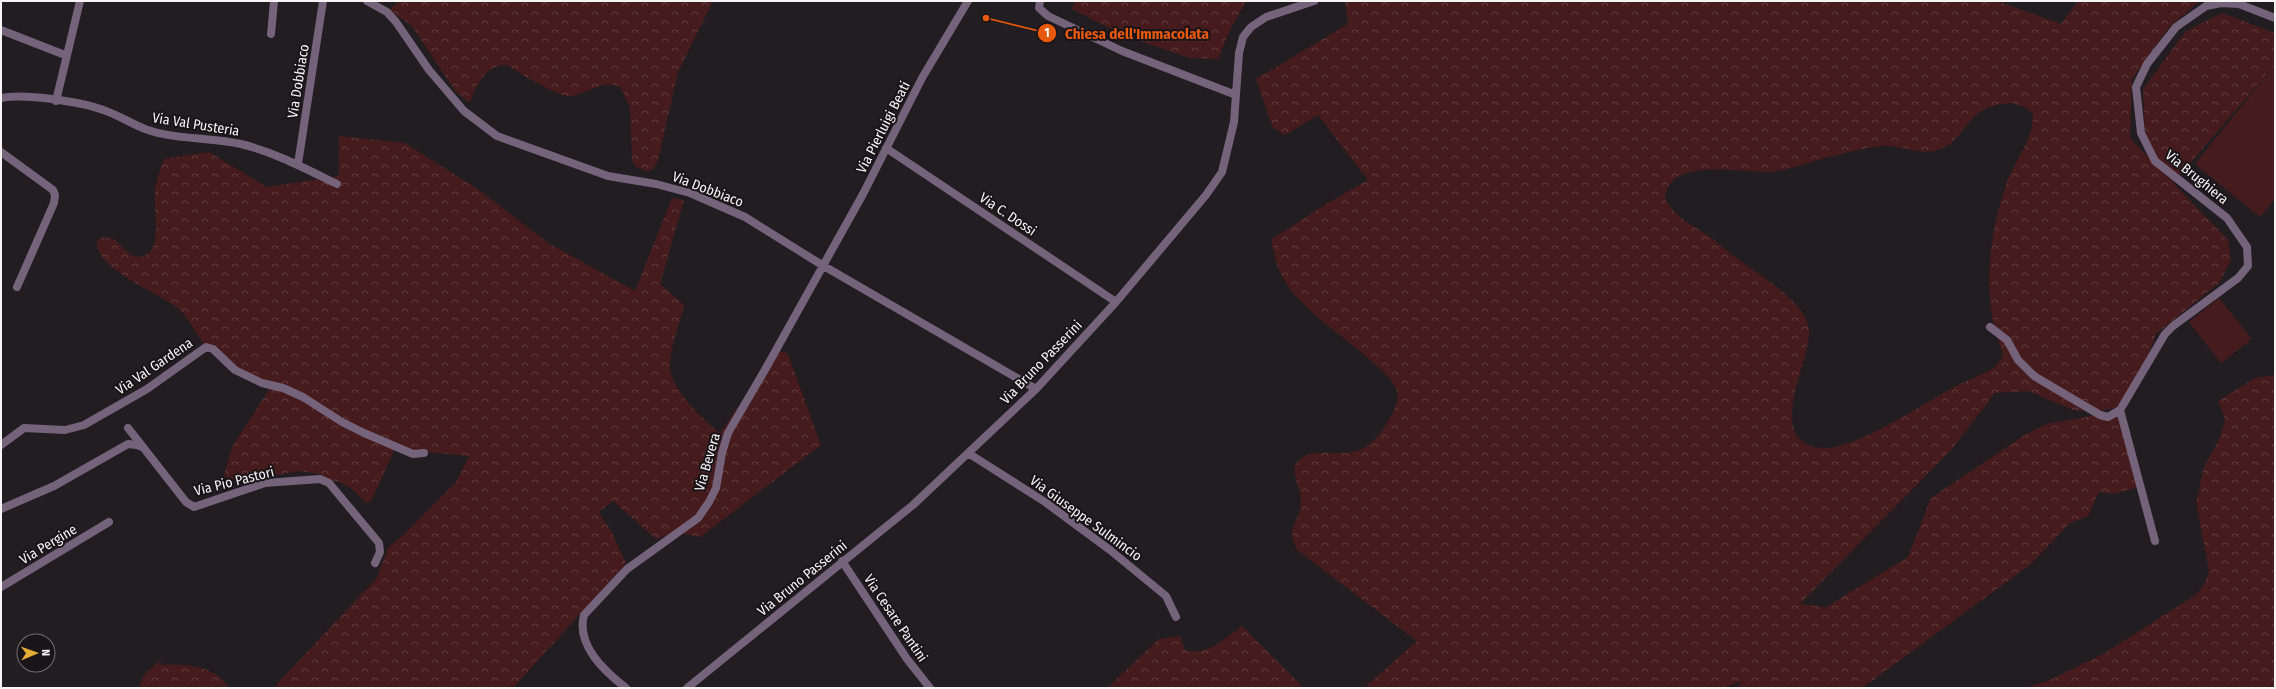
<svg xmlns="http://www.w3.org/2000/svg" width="2276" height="689" font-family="'Fira Sans Condensed',sans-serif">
<defs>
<pattern id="forest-crowns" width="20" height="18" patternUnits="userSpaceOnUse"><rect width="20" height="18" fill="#451b1d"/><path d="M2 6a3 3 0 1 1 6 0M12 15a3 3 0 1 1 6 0" fill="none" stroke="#613d3e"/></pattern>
</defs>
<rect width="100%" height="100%" fill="#221d21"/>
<path fill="url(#forest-crowns)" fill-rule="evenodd" d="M399,1H713L678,72L658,160L653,169L647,172L635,166L632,160L630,107L620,87C601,78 585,97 567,96C556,95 518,72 507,65C486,64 476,85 470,103L456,92L412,26L389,10Z
M1075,1H1246L1229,32L1218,59L1190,58L1125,36L1072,9Z
M1345,1H1997L2061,24L2078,1H2200L2170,26L2132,79L2130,138L2171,181L2145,139L2143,89L2186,31L2222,13L2275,33V65L2173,183L2228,240L2231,260L2219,283L2156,334L2134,394L2122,406L2096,412L2073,410L2028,391L1995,393L1951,450L1800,604L1826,607L1908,557L1931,498L2026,434L2047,424L2092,416H2118L2130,432L2139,487L2112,494L2099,492L2088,516L2070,523L2031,564L1862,688H1738L1741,681L1725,688H1364L1417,641L1297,550C1284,523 1301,524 1301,502C1301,490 1295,480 1294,468C1304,443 1338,458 1357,451C1371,447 1383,431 1389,420C1393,412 1400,400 1397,391C1393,379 1380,369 1371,361C1343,335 1294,306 1279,270C1275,261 1274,249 1271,240L1326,204L1368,180L1318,115L1285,135L1273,128L1256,79L1348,24ZM2011,103L2027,108L2033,114C2034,139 2014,162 2006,185C1992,226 1985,271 1992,315C1994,329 2000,342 2003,356L1995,367C1982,375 1968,380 1954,387C1925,403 1857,448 1826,448C1762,448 1808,365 1809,335C1810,327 1806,318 1802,312C1788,291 1752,270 1732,255C1723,248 1715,240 1706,234C1689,223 1675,217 1665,199C1668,153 1748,176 1777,171C1791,169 1805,164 1818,160C1839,154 1859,149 1881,146C1899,144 1920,156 1938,150C1969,140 1962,106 2011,103Z
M339,136L405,143L479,190L548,243L635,291L672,198L684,200L660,284L684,305C680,322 670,350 670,365C669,388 703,420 720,433L774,354L780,351L788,354L821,445L700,537L676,532L656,539L613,501L599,512L612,533L626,563L513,688H273L377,578L388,548L404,534L456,482L469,456L395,449L371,501L366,503L352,489L340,482L328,480L320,474L300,471L239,481L224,476L232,447L272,385C250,374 223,364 206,346C196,335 190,320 179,309C162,294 88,266 98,239L102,237L114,239L132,256C168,265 152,205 155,188C157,178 161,168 164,159L209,152L267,187L339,176Z
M2275,375V688H2025L2050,680L2103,654L2194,596C2202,589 2207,581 2209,570L2196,503L2204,467L2220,438L2225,419L2218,401L2255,378Z
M1242,626L1304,688H1107L1159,639L1180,636L1185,650C1207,657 1226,638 1242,626Z
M160,661L162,665C186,664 215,665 229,688H140C141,673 150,670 160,661Z"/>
<path fill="#451b1d" d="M2275,65V199L2260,217L2195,164Z
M2219,298L2252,339L2221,363L2189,322Z"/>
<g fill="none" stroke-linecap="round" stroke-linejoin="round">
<path stroke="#74637b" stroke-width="8" d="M367,1L387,12L396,22L429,70L464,111L497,136L608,176L656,184L690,193L745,217L822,265L1036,389
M1040,1L1039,8L1048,16L1122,51L1236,95
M1,30L65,55
M271,34L274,1
M1,98C25,93 83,102 106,111C120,116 132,124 145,129C175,140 210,137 241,144C274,152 306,169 337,184
M56,101L80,1
M886,148L1116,302
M1,152L53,190L55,195L54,203L17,287
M298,164L323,1
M1990,327L2007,340L2018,360L2034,376L2100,415L2108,417L2120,410L2165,334L2173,326L2238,278L2248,266L2247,247L2227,218L2155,161L2141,133L2136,87L2147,64L2176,27L2206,6L2221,3L2239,4L2275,18
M2120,410L2155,541
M128,428L186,502L194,507L265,483L320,479L329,483L379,543L380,552L375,563
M1,445L24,428L65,430L84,425L147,389L206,347L213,349L235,370L262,383L283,388L303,397L342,422L364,433L413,454L424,453
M968,453L1045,502L1110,550L1166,596L1176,617
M1,509L54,486L128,444L137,445L142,447
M842,561L907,659L930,688
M1,587L109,522
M626,688C604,671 576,645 584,615L627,569L698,518L709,502L716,488L722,453L728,433L766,368L863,194L922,78L968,1
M687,688L913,505L1036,389L1116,302L1206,195L1222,172L1234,122L1239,53L1243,37L1251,27L1266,17L1314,1"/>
</g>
<g text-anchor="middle" stroke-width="4" stroke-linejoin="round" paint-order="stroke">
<g font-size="14" fill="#f7f4f6" stroke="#191417">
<text transform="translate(298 81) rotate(-81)" y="5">Via Dobbiaco</text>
<text transform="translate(196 124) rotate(9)" y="5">Via Val Pusteria</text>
<text transform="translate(883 127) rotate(-63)" y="5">Via Pierluigi Beati</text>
<text transform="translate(2197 177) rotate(39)" y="5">Via Brughiera</text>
<text transform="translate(708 189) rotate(21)" y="5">Via Dobbiaco</text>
<text transform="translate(1008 214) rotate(34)" y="5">Via C. Dossi</text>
<text transform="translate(1041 362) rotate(-46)" y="5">Via Bruno Passerini</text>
<text transform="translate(154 366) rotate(-34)" y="5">Via Val Gardena</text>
<text transform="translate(707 462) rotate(-74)" y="5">Via Bevera</text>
<text transform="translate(234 481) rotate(-14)" y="5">Via Pio Pastori</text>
<text transform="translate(1086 518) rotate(36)" y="5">Via Giuseppe Sulmincio</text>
<text transform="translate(48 544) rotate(-31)" y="5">Via Pergine</text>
<text transform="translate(802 578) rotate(-39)" y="5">Via Bruno Passerini</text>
<text transform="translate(896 618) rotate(56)" y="5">Via Cesare Pantini</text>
</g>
</g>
<path fill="none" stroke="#e8590c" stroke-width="1.5" d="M986 18L1047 33"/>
<g fill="#e8590c" stroke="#191417" stroke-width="1.5">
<circle cx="986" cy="18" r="4"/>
<circle cx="1047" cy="33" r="10"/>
</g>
<g font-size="12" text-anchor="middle" font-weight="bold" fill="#fff">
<text x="1047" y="37">1</text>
</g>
<g font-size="15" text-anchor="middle" font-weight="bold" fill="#e8590c" stroke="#191417" stroke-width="4" stroke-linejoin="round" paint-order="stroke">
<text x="1137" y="39">Chiesa dell'Immacolata</text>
</g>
<rect width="2276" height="689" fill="none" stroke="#f7f4f6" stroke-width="4"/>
<g transform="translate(36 653) rotate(88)"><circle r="19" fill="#191417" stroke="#726e70"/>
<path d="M0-3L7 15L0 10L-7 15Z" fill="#e5ad35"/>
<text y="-6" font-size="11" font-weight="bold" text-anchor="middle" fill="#f7f4f6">N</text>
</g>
</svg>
